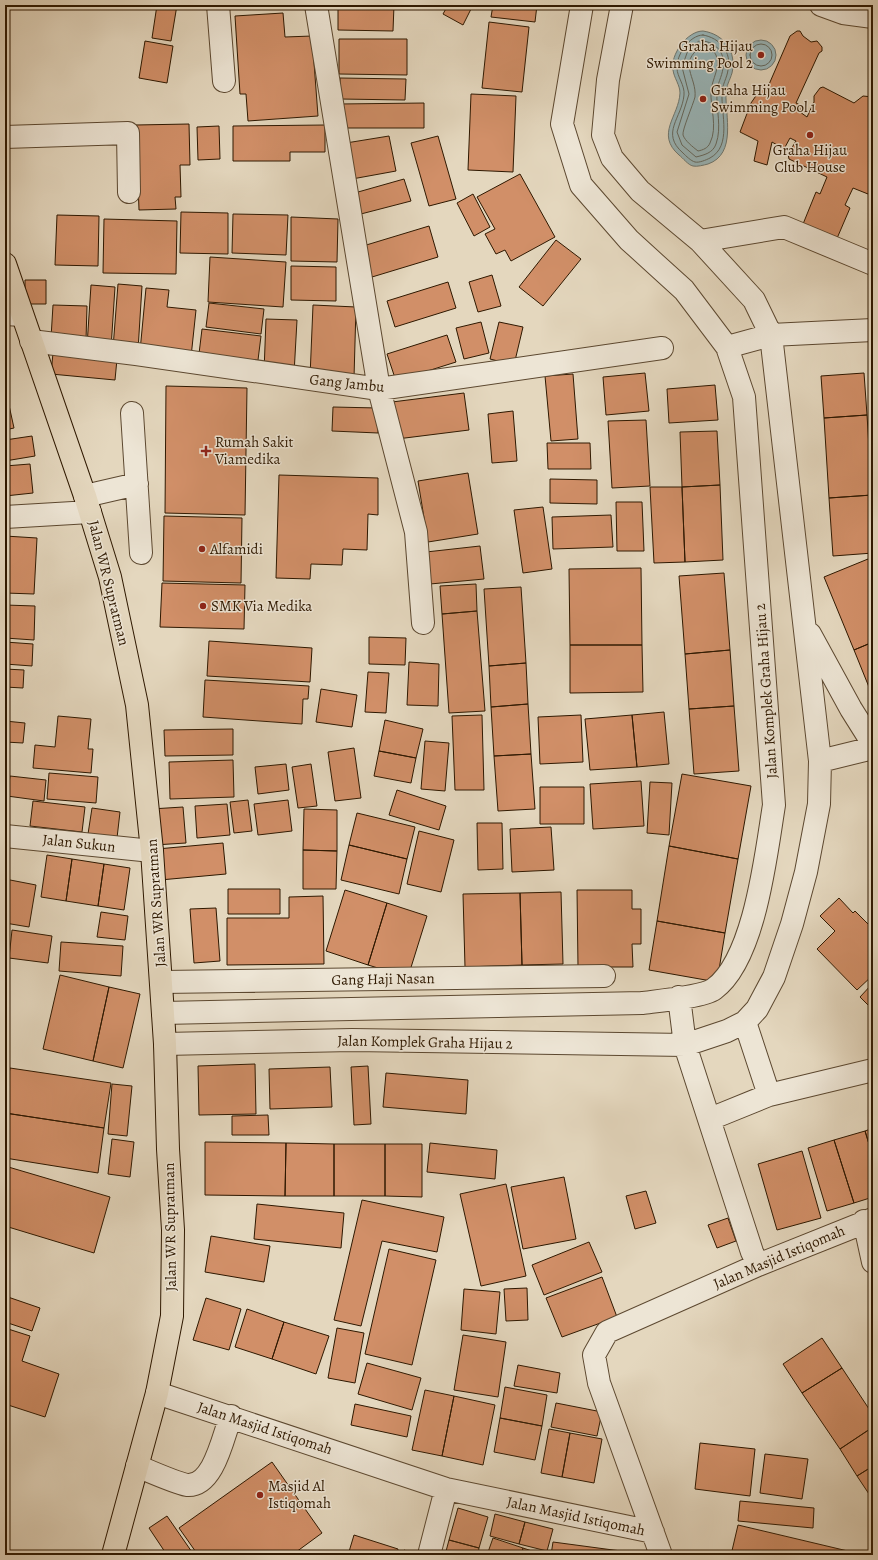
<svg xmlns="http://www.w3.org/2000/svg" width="878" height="1560" font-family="Alegreya,serif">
<rect width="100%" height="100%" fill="#e4d7be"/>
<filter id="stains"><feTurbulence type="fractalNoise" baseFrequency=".005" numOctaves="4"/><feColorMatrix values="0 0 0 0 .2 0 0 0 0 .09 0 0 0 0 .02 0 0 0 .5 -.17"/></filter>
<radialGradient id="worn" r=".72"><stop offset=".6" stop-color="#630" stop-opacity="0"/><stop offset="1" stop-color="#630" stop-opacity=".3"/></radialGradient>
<path fill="#99b7bb" stroke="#6e7770" d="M703,31C724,34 737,52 732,73C730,80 726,86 726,93C725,115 737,154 708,164C704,165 697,167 693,166C688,165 683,158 679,155C655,134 679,116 680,93C680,85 674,78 673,70C670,55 687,31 703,31Z
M746 55a15 15 0 1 1 30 0a15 15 0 1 1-30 0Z"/>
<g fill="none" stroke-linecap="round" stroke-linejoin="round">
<path stroke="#64685e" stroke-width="1" d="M703,35C720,38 732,52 728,70C727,78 722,85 722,93C721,114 732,146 710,158C706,160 699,163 695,162C691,161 686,156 683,153C660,133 682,118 684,95C685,85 677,77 677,68C676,56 689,35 703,35Z
M699,41C715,40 726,53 723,68C722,77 717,84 717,92C716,110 722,127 716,144C713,153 704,155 696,157L682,145L677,132L689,94L682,67L687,53Z
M750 55a11 11 0 1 1 22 0a11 11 0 1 1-22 0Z
M701,47C707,47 713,49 716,55C721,67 712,79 711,91C710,107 718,127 710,143C708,148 703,150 698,151C693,147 685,141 683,135C682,130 693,105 695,97C697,77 677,63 701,47Z"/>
</g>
<path fill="#d18f68" stroke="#2e1800" d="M5,5H17V9H5Z
M157,5H177L171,41L152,38Z
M233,5H255L233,7Z
M338,5H394L393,31L338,30Z
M448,5H473L463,25L443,14Z
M493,5H537L535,22L491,17Z
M283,13L285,37L312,36L318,116L248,121L246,94H240L235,16Z
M489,22L529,27L522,92L482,88Z
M797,31H800L803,36L811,42L817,41L822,47V51L819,53L796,103L802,106L800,112L807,117L814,102V96L820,88L823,87L854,103L863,96L873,97V196L853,188L845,205L850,208L835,243L801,229L816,192L820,194L827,177L789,159L788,154L796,141L790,138L784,149L772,142L767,165L754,161L758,141L740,132L751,103L762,87L767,89L790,36Z
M339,39H407V75L339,74Z
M145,41L173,46L167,83L139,78Z
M340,78L406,79L405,100L340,99Z
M471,94L516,96L513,172L468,170Z
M424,103V128H339V104Z
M189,124L190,165H180L181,197H175L176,209L139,210L136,125Z
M325,125V152H290V161H233V126Z
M219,126L220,159L198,160L197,127Z
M389,136L396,171L352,179L346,143Z
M438,136L456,199L429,206L411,143Z
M520,174L555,237L511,261L505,250L496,254L485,234L495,229L477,197Z
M404,179L411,201L357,215L351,194Z
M473,194L490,227L474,236L457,203Z
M181,212L228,213V254L180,253Z
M233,214L288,215L286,255L232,253Z
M57,215L99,216L98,266L55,265Z
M291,217L338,219L337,262L291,261Z
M104,219L177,221L176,274L103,273Z
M429,226L438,257L372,277L363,246Z
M556,240L581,259L543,306L519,287Z
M210,257L286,262L283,307L208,302Z
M291,266L336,267V301L291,300Z
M492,275L501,306L478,312L469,282Z
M25,280H46V304H25Z
M448,282L456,308L395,327L387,301Z
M118,284L142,286L138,350L113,348Z
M91,285L115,287L111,348L87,346Z
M146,288L169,290L167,307L196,310L191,357L140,351Z
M209,303L264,309L261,334L206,327Z
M53,305L87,306L86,340L51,338Z
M313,305L356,307L354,378L310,377Z
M266,319L297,320L294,374L264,372Z
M481,322L489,353L464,359L456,328Z
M499,322L523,327L514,365L490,359Z
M202,329L261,336L257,368L198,362Z
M447,335L456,362L396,381L387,354Z
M53,353L117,359L115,380L51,374Z
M645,373L649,411L606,415L603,377Z
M864,373L867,415L824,418L821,376Z
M573,374L578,439L551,441L545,376Z
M715,385L718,420L669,423L667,389Z
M166,386L247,388L245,515L165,513Z
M5,387L14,428L5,430Z
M464,393L469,430L397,439L392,402Z
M333,407L378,408V433L332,431Z
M513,411L517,461L492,463L488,414Z
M867,415L872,495L829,498L824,418Z
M646,420L650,486L612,488L608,421Z
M717,431L720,485L682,487L680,432Z
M32,436L35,456L5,461V440Z
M547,443H590L591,469H548Z
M30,464L33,493L5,496V466Z
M468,473L478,534L428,542L418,481Z
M279,475L378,478V515L368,514L367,550L343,549L342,565L311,564L310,579L276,578Z
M550,479L597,480V504L550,503Z
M720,485L723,560L685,562L682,487Z
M650,487H682L685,562L654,563Z
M872,495L873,553L833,556L829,498Z
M616,502H642L644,551H617Z
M543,507L552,569L523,573L514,510Z
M611,515L613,547L553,549L552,517Z
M164,516L242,518L241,583L163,581Z
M5,536L37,538L34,594L5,593Z
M480,546L484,579L430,584L426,552Z
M868,559L873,570V642L854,650L824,577Z
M641,568L642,645H570L569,569Z
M724,573L730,650L685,654L679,576Z
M162,583L245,585L244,629L160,627Z
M476,584L477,611L442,614L440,586Z
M521,587L526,663L489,666L484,589Z
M5,605L35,606L34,640L5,638Z
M477,611L485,711L449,713L442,614Z
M369,637L406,638L405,665L369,664Z
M209,641L312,648L310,682L207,676Z
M5,642L33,644L32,666L5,664Z
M873,642V697L854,650Z
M570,645H642L643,692L570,693Z
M730,650L734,706L689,709L685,654Z
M409,662L439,664L438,706L407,705Z
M526,663L528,704L491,707L489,666Z
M5,669L24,670L23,688L5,687Z
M368,672L389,673L386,713L365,712Z
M205,680L309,686L308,699H303L302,724L203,717Z
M321,689L357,695L352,727L316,722Z
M528,704L531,754L494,756L491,707Z
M734,706L739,771L694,774L689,709Z
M664,712L669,764L637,767L632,715Z
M482,715L484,790H455L452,716Z
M581,715L583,762L540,764L538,717Z
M632,715L637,767L590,770L585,719Z
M58,716L91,719L88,749H93L91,773L33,768L35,745L55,747Z
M385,720L423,729L416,758L379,751Z
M5,721L25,723L23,743L5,742Z
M233,729V755L165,756L164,730Z
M425,741L449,743L445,791L421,789Z
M354,748L361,798L335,801L328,752Z
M379,751L416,758L411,783L374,776Z
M531,754L535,809L498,811L494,756Z
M233,760L234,797L170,799L169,762Z
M286,764L289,790L258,794L255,767Z
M311,764L317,806L298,808L292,767Z
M49,773L98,777L96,803L47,799Z
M682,774L751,786L738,859L669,846Z
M10,776L46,780L44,801L7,796Z
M641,781L644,826L593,829L590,784Z
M650,782L672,783L669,835L647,833Z
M540,787H584V824H540Z
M397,790L446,806L439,830L389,815Z
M248,800L252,831L234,833L230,802Z
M288,800L292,831L258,835L254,804Z
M33,801L85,807L82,832L30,826Z
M227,804L230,835L197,838L195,806Z
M183,807L186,843L154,845L151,809Z
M92,808L120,812L117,838L88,834Z
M304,809L337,810V851L303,850Z
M357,813L415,827L407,859L349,845Z
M477,823H502L503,869L478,870Z
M551,827L554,870L512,872L510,829Z
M419,831L454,840L441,892L407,884Z
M223,843L226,874L160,880L157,849Z
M349,845L407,859L399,894L341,880Z
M669,846L738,859L725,933L657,921Z
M303,850L337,851L336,889H303Z
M47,855L72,859L66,901L41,897Z
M72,859L104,864L98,906L66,901Z
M104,864L130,868L124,910L98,906Z
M5,879L36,885L29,927L5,923Z
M228,889H280V914H228Z
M345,890L387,903L368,965L326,951Z
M577,890H632V909H641V944H632L633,967H578Z
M561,892L563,964L522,965L520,893Z
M520,893L522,965L465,967L463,894Z
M323,896L324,964L227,965V918H289V897Z
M839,898L853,913L855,911L873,929V975L857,990L817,949L835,931L820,916Z
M387,903L427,916L408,977L368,965Z
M216,908L220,961L194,963L190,909Z
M101,912L128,916L125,940L97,937Z
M657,921L725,933L717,982L649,970Z
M12,930L52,936L48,963L9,958Z
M61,942L123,946L121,976L59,971Z
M60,975L109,987L93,1061L43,1049Z
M873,983V1010L860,997Z
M109,987L140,994L123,1068L93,1061Z
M255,1064L256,1114L199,1115L198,1066Z
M368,1066L371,1124L354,1125L351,1067Z
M330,1067L332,1107L270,1109L269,1069Z
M10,1068L111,1083L104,1128L5,1113V1099Z
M386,1073L468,1080L466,1114L383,1107Z
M112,1084L132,1086L127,1136L108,1134Z
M5,1113L104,1128L98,1173L5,1158Z
M268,1115L269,1135H232V1116Z
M873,1128V1157L865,1131Z
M865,1131L873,1157V1197L854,1203L834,1140Z
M112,1139L134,1142L130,1177L108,1174Z
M834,1140L854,1203L827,1211L808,1148Z
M205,1142L286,1143L285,1196L205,1195Z
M286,1143L334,1144V1196H285Z
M430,1143L497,1150L495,1179L427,1172Z
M334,1144H385V1196H334Z
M385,1144H422V1197L385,1196Z
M802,1151L821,1218L777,1230L758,1164Z
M5,1166L110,1197L94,1253L5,1226Z
M564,1177L576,1239L523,1249L511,1187Z
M506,1184L526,1276L481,1286L460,1194Z
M646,1191L656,1223L635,1229L626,1196Z
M362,1200L444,1217L437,1252L382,1241L361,1326L334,1320Z
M257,1204L344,1213L341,1248L254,1239Z
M728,1218L736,1241L717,1248L708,1225Z
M211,1236L270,1246L264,1282L205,1272Z
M589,1242L602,1272L544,1295L532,1265Z
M389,1249L436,1260L412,1365L365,1354Z
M602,1277L617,1317L562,1337L546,1298Z
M527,1288L528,1320L506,1321L504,1289Z
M464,1289L500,1292L496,1334L461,1330Z
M5,1296L40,1308L32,1331L5,1322Z
M206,1298L241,1309L229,1350L193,1340Z
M247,1309L284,1322L272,1359L235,1347Z
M284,1322L329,1336L316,1374L272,1359Z
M5,1328L30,1336L22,1361L59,1374L45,1417L5,1404Z
M337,1328L364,1333L355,1383L328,1378Z
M463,1335L506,1342L498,1397L454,1390Z
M822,1338L842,1368L802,1393L783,1364Z
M367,1363L421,1378L412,1410L358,1394Z
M518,1365L560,1373L557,1393L514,1386Z
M842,1368L873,1415V1427L840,1449L802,1393Z
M505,1387L547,1395L542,1426L500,1418Z
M425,1390L454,1396L442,1456L412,1450Z
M454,1396L495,1405L483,1465L442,1456Z
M556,1403L602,1412L597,1436L551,1427Z
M355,1404L411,1416L407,1437L351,1425Z
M500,1418L542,1426L535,1460L494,1452Z
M873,1427V1466L857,1476L840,1449Z
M549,1429L570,1433L562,1477L541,1473Z
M570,1433L602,1439L594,1483L562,1477Z
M700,1443L755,1449L750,1496L695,1489Z
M765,1454L808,1459L802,1499L760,1493Z
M272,1462L322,1533L292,1555H198L179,1528Z
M873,1466V1500L857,1476Z
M740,1501L814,1508L813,1528L738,1521Z
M458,1508L488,1517L479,1548L449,1540Z
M495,1514L525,1522L519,1544L490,1536Z
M167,1516L194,1555H167L149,1528Z
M525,1522L553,1529L547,1551L519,1544Z
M738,1525L852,1552L851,1555H731Z
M354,1535L398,1549L397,1555H348Z
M493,1538L523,1548L521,1555H487Z
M449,1540L479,1548L478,1555H445Z
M553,1542L613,1550L612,1555H551Z
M523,1548L544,1555H521Z
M404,1550L420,1555H402Z
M613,1550L631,1552V1555H612Z
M631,1552L653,1555H631Z"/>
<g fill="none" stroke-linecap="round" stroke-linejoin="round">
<defs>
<path id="minor" d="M218,5L224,81
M316,5L379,389L416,532L423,623
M821,5L843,13L873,17
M5,137L128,133L129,192
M700,241L784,227L873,264
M5,314L22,315
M31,341L136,354L379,389L662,348
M727,347L771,335L873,330
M132,413L141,553
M85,496L137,484
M5,517L90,512
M810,634L851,709L873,744
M820,761L873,748
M5,836L152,851
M162,982L604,976
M679,997L685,1045L752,1252L758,1265
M163,1013L642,1003C657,1001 703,997 714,989C755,959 766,854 774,805L744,397L727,347L684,290L629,240L581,185L562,124L582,5
M745,1022L769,1095
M165,1044L352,1040L685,1045L727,1031L745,1022L757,1009L774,977L792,924L806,872L819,804L820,761L771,335L754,300L700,241L640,191L612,158L603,135L608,80L622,5
M710,1119L769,1095L873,1070
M864,1221L873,1262
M157,1393L446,1489L653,1532
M137,1466C149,1471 176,1483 187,1485C214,1487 223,1436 231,1416
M429,1555L446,1489
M661,1555L599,1383L594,1355L607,1332L758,1265L873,1219"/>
<path id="major" d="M5,264L85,496L110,577L137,705L152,851L165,1044L168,1149L173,1230L172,1316L157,1393L113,1555"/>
</defs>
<use href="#minor" stroke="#5c4830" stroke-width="24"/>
<use href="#major" stroke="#2e1800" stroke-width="24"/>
<use href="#minor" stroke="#ede5d5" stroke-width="22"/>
<use href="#major" stroke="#e4d7be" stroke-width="22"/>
</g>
<g fill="#8f2418" stroke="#ede5d5" stroke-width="1.5">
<circle cx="761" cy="55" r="4"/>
<circle cx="703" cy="99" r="4"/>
<circle cx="810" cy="135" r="4"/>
<path d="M204 445h4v4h4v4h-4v4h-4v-4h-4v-4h4z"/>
<circle cx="202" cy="549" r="4"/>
<circle cx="203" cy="606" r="4"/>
<circle cx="260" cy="1495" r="4"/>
</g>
<g text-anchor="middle" stroke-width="3" stroke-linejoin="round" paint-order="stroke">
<g font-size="15" fill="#2e1800" stroke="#ede5d5" text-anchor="start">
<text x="753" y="51" text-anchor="end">Graha Hijau<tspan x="753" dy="17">Swimming Pool 2</tspan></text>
<text x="711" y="95">Graha Hijau<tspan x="711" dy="17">Swimming Pool 1</tspan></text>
<text x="810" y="155" text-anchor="middle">Graha Hijau<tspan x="810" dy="17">Club House</tspan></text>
<text x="215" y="447">Rumah Sakit<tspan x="215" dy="17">Viamedika</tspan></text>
<text x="210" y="554">Alfamidi</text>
<text x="211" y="611">SMK Via Medika</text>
<text x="268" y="1491">Masjid Al<tspan x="268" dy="17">Istiqomah</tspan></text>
</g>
<g font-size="15" fill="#2e1800" stroke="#ede5d5">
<text transform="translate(347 383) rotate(6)" y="5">Gang Jambu</text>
<text transform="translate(109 583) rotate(76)" y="5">Jalan WR Supratman</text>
<text transform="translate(766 691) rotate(-94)" y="5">Jalan Komplek Graha Hijau 2</text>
<text transform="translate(79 843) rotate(6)" y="5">Jalan Sukun</text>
<text transform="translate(156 903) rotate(-94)" y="5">Jalan WR Supratman</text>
<text transform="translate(383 979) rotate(-1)" y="5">Gang Haji Nasan</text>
<text transform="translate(425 1042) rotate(1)" y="5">Jalan Komplek Graha Hijau 2</text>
<text transform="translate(170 1227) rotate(-91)" y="5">Jalan WR Supratman</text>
<text transform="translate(779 1257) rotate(-23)" y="5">Jalan Masjid Istiqomah</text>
<text transform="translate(265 1428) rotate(18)" y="5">Jalan Masjid Istiqomah</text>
<text transform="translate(576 1516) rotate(12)" y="5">Jalan Masjid Istiqomah</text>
</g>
</g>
<rect width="878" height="1560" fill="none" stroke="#e4d7be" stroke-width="20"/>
<rect x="6" y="6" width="866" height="1548" fill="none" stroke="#2e1800" stroke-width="2"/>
<rect x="10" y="10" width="858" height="1540" fill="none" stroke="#2e1800"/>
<rect width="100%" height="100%" filter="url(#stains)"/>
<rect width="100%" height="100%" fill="url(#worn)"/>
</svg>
